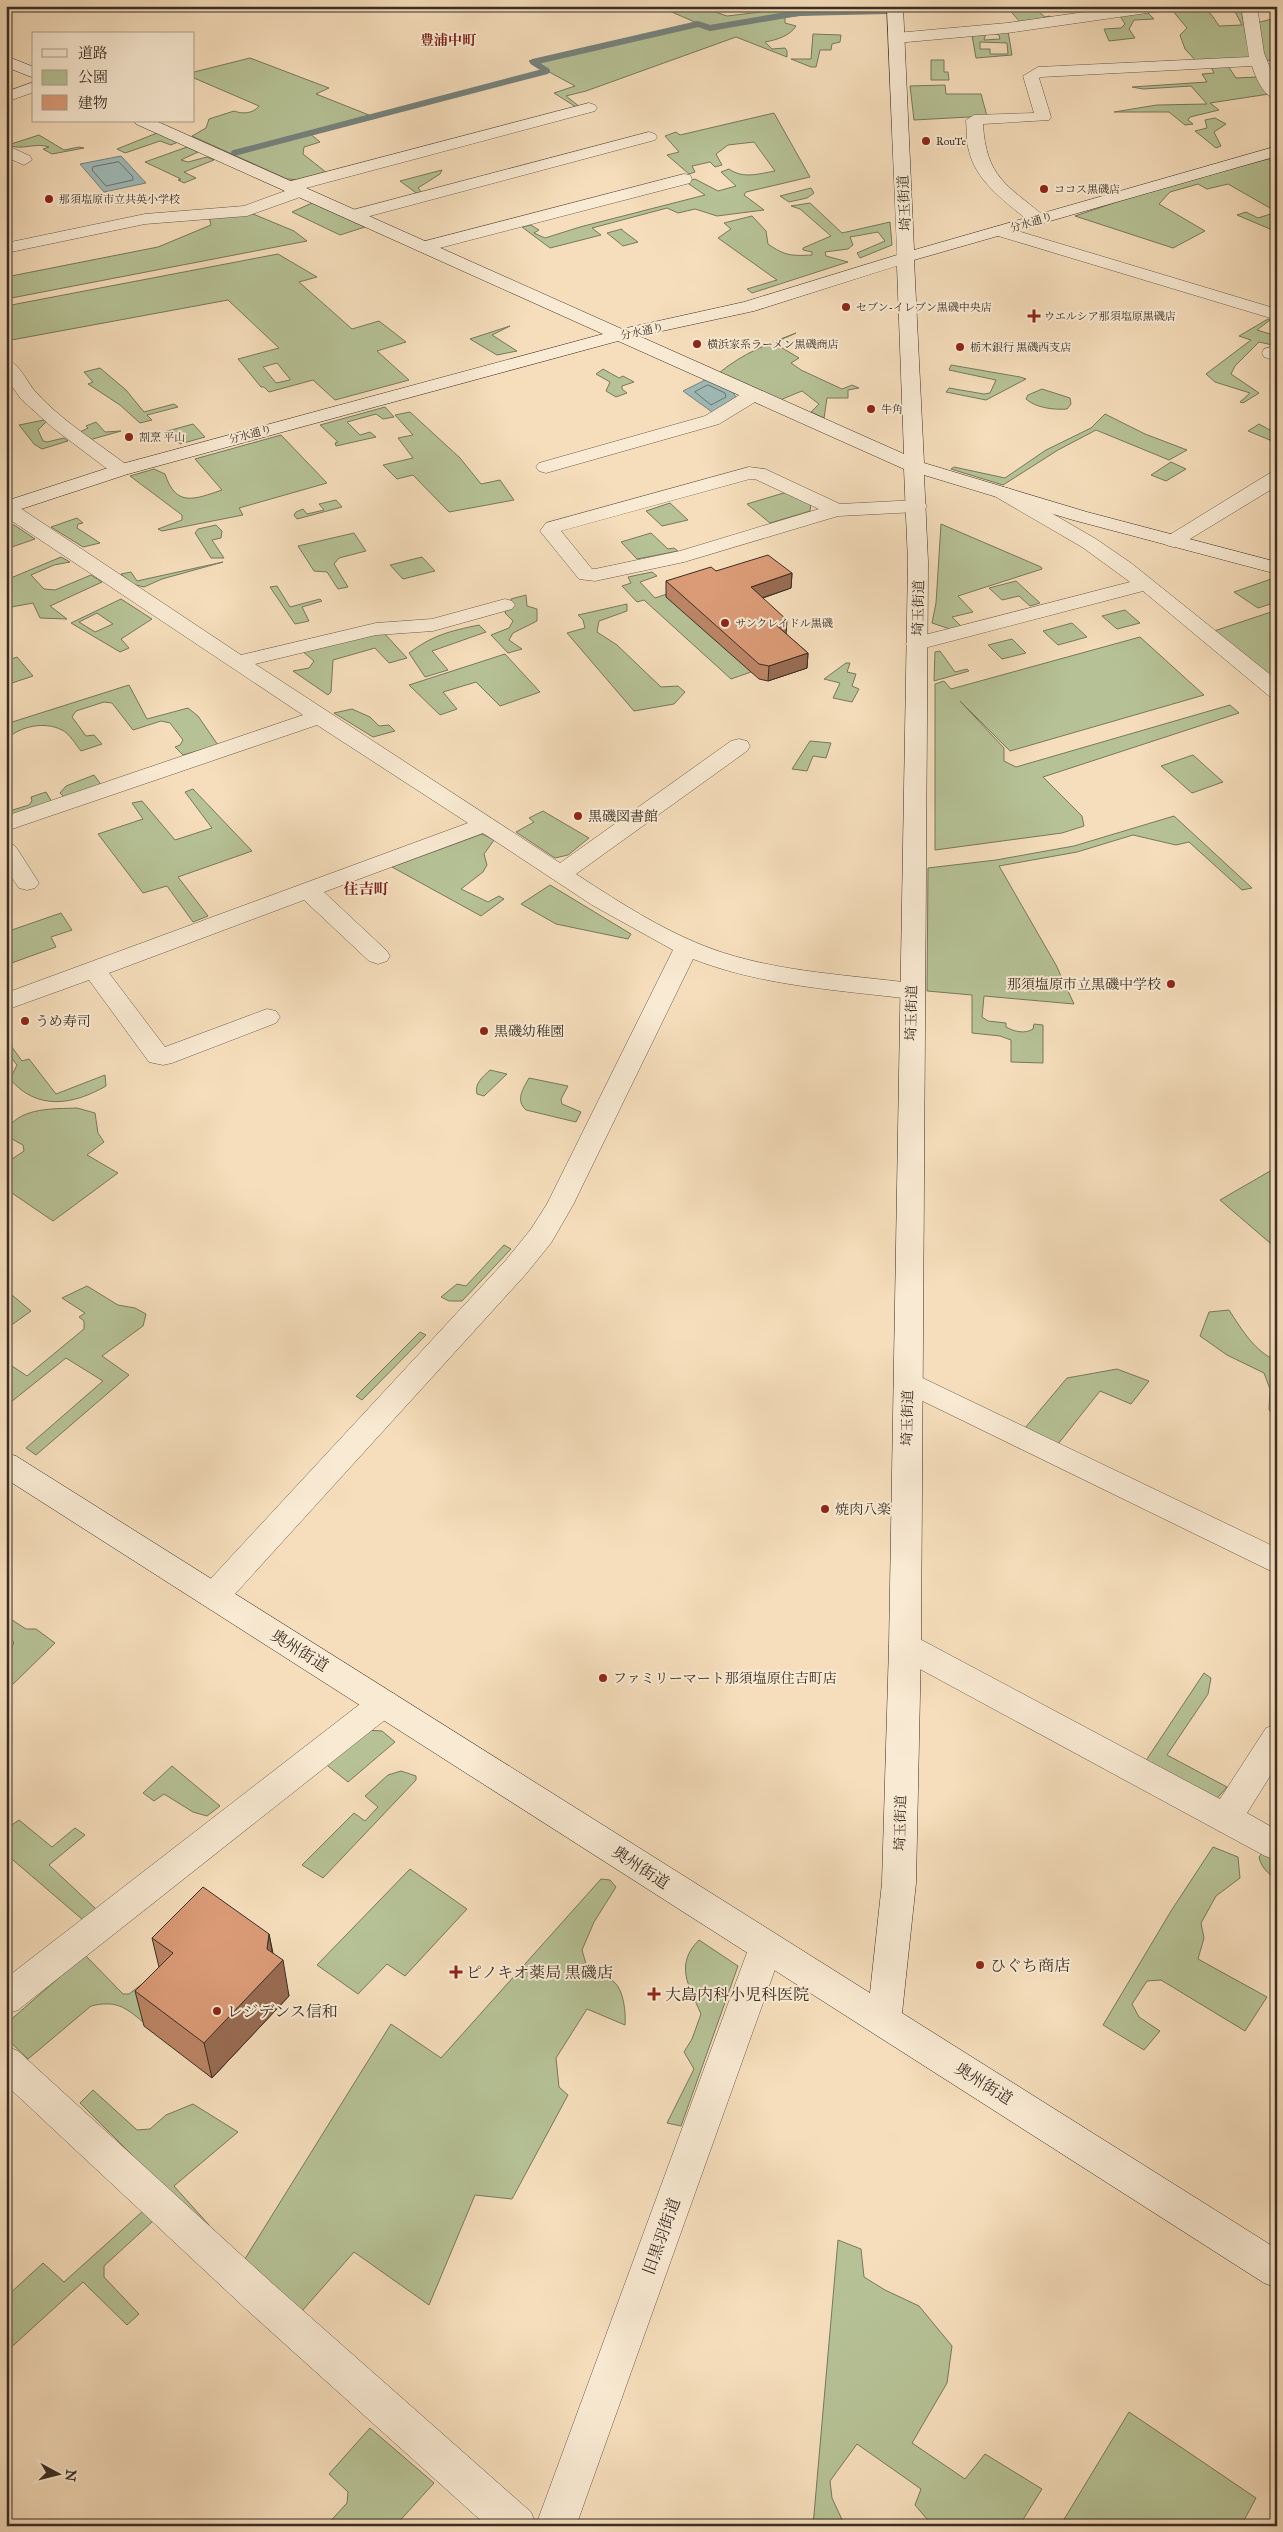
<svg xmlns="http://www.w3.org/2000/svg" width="1283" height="2532" font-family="'IM FELL Great Primer','Noto Serif JP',serif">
<rect width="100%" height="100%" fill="#f6debc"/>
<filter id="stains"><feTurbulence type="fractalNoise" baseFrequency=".004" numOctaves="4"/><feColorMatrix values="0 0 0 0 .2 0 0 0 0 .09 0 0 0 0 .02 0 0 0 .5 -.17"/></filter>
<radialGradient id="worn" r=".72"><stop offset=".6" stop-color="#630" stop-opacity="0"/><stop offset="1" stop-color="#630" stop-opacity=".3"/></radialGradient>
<path fill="#b6c296" stroke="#78785e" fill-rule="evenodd" d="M658,6H698L727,16L795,8L846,6L847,11L785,17V23L796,26C790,36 776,40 765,42L772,49L785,48L787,51V57L736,37L586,91L566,96L580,107H576L554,93L575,86L529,61L697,23Z
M1006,6H1032L1045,17L1050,16L1052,19L1021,23Z
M1181,6C1203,6 1206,5 1219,26L1242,25L1232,6H1245L1248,25L1272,19L1271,11L1257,9L1256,6H1277V61L1254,59L1197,62L1185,49L1180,35L1187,28L1172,10H1153Z
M1147,12L1154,19L1134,20L1129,29L1135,38L1109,41L1104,29L1121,28L1125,24L1120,16Z
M1008,31L1012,55L976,58L972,35L986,33L984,40L1000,39L999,35L993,33ZM980,42L1007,43L1008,54H990V49H980Z
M813,34L841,35L840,42L832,44L831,50H820L816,67H811L791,59H811Z
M250,58L329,88L316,94L369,115L308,132L320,142L304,147L303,154L327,173L303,180L287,179L192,136L206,128L209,119L234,111C242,114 253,114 259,106L194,78V72Z
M931,60H944V72H948L949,80H931Z
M1228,66L1236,78L1258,77L1269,94L1210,103L1219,110L1190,117L1188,120L1193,124L1185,125L1169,112H1114L1157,105L1207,104L1191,86L1143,89L1132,87L1207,82L1202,74L1214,73L1211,67Z
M945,85L946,94H981L987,116L914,120L910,86Z
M774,113L810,177L746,192L744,195L764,210L717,216L695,209L678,213L667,208L592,228L601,235L550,248L522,227L531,225L539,230L534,233L545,238L580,227L705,195L686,182L695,179L718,191L736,186L721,172L729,169C743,179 758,174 775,171L754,142L728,145L716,154L722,165L715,167L710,162L692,166L695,172L689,174L667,155L679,152L665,136L676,132L680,135Z
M1215,118L1226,124L1214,132L1221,146L1216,148L1195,131L1207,128L1205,120Z
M157,133L178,142L171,145L160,141L125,153L117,149Z
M39,135L64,150L79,147L84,148L52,154L43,149L49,147C35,142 22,151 8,145Z
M187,147L198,152L181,160L188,162L207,157L214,160L184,172L196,178L184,183L178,180L181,179L145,162Z
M1268,159L1277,164V232L1237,215L1246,212L1258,218L1277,212L1228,184L1207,189L1198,184L1170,192L1159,204L1205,231L1173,248L1075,216L1149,191Z
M442,170L440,174L418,188L423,194L419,195L400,181Z
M811,188L814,193L807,198L789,202L780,196Z
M312,203L365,227L340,235L292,212Z
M810,203L842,233L890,222L892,245L860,258L857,253L885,241L878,232L850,237L853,245L848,249L825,252L826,256L848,262L752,293L747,289L777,280L718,238L731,229L724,223L752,216L766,231L768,244C785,256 792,256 812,255V252L803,250V248L831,236L800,209L791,206Z
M253,214L294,231L307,241L6,299V277L158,247L211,225L209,217Z
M622,229V230L638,242L623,246L607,233Z
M278,254L317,277L299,282L352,329L379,321L406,342L377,351L409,380L335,400L313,380L269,392L264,387H261L238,359L279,348L228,300L6,341V306ZM277,363L290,379V380L276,383L263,367Z
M1268,319L1270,320L1257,330L1277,336V346L1259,342L1235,366L1231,374L1259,393L1243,403L1240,402L1250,393L1215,382L1206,374L1251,340L1239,336Z
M510,326L492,335L517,351L497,355L470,339Z
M796,333L774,343L799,358L791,363L801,370L842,389L852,385L859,388L848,390V398H827L824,418L811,412L819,404L802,391L780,400L719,373C743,353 768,344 796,333Z
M951,365L1020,377L1026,379L986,400L946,392L949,388L984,394L990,393L996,380L949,370Z
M100,368L126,390L144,412L174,404L178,407L147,415L152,420L140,423L120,405L88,384L93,382L84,372Z
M603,369L619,378L623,376L634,382L622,386V389L627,393L616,397L606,391L610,382L596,374Z
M1042,389L1070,398L1071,404L1067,409C1054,410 1036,408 1026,399L1028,395Z
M385,407L394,417L383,419L376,414L347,422L360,435L370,432L376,437L336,446L335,443L338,442L320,425Z
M410,412L460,458L481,484L500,480L514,500L449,512L413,475L397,479L383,465L413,458L398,438L413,435L395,415Z
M1105,414L1145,434L1187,450L1169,460L1096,430L1058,450L1003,485L951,469L954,467L1005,478L1046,450L1091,428Z
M49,419L38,430L43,441L47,442L64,438L68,441L42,449L34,444L19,425Z
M96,422L105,432L121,431L89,440L80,432L88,428L86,426Z
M193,424L205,437L180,444L174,437L171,438L164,432Z
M1259,424L1277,434V443L1248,431Z
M281,435L327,483L239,508L243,515L162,531L158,529L182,520V515L130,476L154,469L165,474C176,508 195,499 222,490L195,459Z
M1171,462L1186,469L1166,481L1151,475Z
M787,492L811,503L810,511L770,523L747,504Z
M336,500L342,507L297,519L294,515L296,512L303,509L307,514L324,510L319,504Z
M670,503L688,520L662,526L646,511Z
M77,518L83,523L78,524L77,528L100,543L83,547L51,527Z
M941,524L1041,567L1042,569L958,596L973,612L952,617L962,627L950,629L932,623L936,603Z
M6,525H14L35,539L6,549Z
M216,525L222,531L221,538L212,540L224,558H211L195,533L198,529Z
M354,533L366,551L339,558L334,564L348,587L338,589L327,572L314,571L298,546Z
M651,533L668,549L674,548L678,551L637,559L621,542Z
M61,557L70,562L54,565L31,575L44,589L55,590L91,575L102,582L50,606L67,619L40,618L33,603L6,608V580Z
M422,557L435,571L403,579L390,565Z
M223,562L162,579L144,587L132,584L121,574L131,572L137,581Z
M652,572L657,576L640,582L655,598L709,580L751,672L731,679L644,600L637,602L622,586L631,583L628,577Z
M1277,577V602L1258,608L1234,592Z
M1016,581L1040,603L1030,606L1019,596L1002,600L989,588Z
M277,586L290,607L320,599L322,601L302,607L309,621L295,624L270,587Z
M526,595L527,606L537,609V621L513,633L509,640L522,649L508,653L491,635L509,628L513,621L505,613L511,599Z
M121,599L152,619L121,639L129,648L120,652L71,623ZM97,613L113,624L95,632L79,622Z
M627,604V611L599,621L597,632L617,645L661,687L678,686L685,692L674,704L634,711L567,633L585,628L583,620L578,615Z
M1125,610L1140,623L1117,629L1102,616Z
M1277,610V682L1214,631Z
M1072,623L1087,637L1058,645L1043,631Z
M479,625L486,632L432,651L448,670L425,677L409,653C433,635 450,631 479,625Z
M383,632L407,658L389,663L375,648L333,660L331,692L328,695L293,671L309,668L314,661L302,651Z
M1140,637L1204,695L1010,751L960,701L1004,748V761L1016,767L1230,705L1239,713L1043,777L1082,816L1084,826L1062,833L935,850V684L944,681L951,689Z
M1012,639L1026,653L1002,659L988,645Z
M940,651L955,672L967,669L969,671L934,681L935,652Z
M505,654L540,692L500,706L476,682L443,692L457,709L440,715L409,685Z
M17,657L33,676L6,685V661Z
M846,663H850L847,672L856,674L852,686L859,689L852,702L833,698L840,683L824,679Z
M129,685L147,719L188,708L198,716L218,745L183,755L175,747L180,745L183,740L170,723L161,721L133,730L112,703L104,702L76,711L72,717L86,736L94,735L102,744L81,751C76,745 69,733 62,730C45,721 19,726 6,740V724Z
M352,709L370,717L379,726L389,725L395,731L373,737L334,713Z
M810,741L831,743L826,758L813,756L807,771L792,769Z
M1193,755L1223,782L1192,793L1161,766Z
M94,775L102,786L65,798L60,793L66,786Z
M193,789L252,851L178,877L208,916L193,922L167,886L143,893L98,834L143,819L132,803L142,801L175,840L212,828L185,792Z
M46,792L52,802L6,818V812L29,805L32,801L31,797Z
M543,811L589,838L568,855L555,858L516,832L534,822L529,818Z
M1174,816L1252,888L1242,890L1189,842L1176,845L1133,835L1077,852L999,866L1056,965L1074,1004L984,996L982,1017L988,1021L1006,1023V1027C1015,1032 1025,1034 1033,1029L1034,1024L1043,1025V1063L1011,1062V1040L1000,1036L972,1033V995L927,991L928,868L996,860L1074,846Z
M482,834L494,840L484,854L487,865L483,872L461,889L488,902L499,896L504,899L481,916L392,867Z
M550,885L631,934L628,939L556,924L521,904Z
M61,913L72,930L51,937L56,947L6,965V932Z
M6,1039L22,1061L29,1059L56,1094L105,1075L106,1086C73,1105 37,1111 10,1079L17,1065L6,1051Z
M490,1070L507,1074L484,1096L477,1094C474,1083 483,1077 490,1070Z
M529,1078L568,1086L561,1099L562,1104L581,1112L576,1122L526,1110C515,1100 523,1089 529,1078Z
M77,1108L95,1113L98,1133L104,1142L87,1155L118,1173L53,1221L6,1189V1163L24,1151L23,1145L12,1139L8,1128C22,1107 55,1109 77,1108Z
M1277,1167V1249L1220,1200Z
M504,1245L511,1249L462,1301H449L441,1297L457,1284L466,1286Z
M87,1286L118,1305L135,1308L146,1314L143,1326L102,1356L129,1375L36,1455L26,1448L103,1381L66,1358L6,1406V1362L27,1376L84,1329V1321L79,1317L85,1313L62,1298Z
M6,1290L31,1311L6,1329Z
M1229,1310C1242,1330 1255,1352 1277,1361V1416L1269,1410L1270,1389L1264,1373L1227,1355L1200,1336L1209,1312Z
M420,1332L426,1335L362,1400L356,1396Z
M1117,1369L1149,1381L1131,1404L1100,1391L1058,1444L1025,1428L1067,1378Z
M6,1616L26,1629H36L55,1643L6,1691V1656L10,1652L14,1642L6,1636Z
M1204,1673L1211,1678L1208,1694L1167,1755L1227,1787L1214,1802L1145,1762Z
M365,1730L382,1731L395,1742L348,1782L323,1762Z
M172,1766L220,1806L207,1816L193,1812L164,1794L154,1801L143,1793Z
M401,1771L416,1776V1780L323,1878L302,1865L354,1813L365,1821L378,1807L365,1796L388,1775Z
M19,1820L52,1847L75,1828L85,1835L49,1865L96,1909L83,1920L6,1854V1829Z
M1268,1846L1277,1851V1879C1268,1874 1261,1867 1259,1857Z
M1213,1847L1238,1857L1240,1878L1216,1896L1201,1923L1204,1938L1198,1959L1267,1997L1245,2031L1161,1980L1147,1981L1132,2004L1139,2017L1160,2031L1144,2050L1103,2025L1171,1911Z
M410,1869L467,1909L405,1976L387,1964L358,1994L317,1965Z
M601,1879L610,1880L616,1887L594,1922L582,1950L588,1971C596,1974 608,1977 614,1982C624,1990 626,2014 625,2025L587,2009L556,2058L559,2087L568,2095L512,2199L475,2195L429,2305L354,2252L302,2311L243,2262L391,2024L441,2058Z
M699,1940L738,1966L681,2126L667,2123L694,2069L684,2052L692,2039L701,2014C689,1986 674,1965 699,1940Z
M85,1955L123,1994H129L146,1981L176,1989L143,2022C125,2007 116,2000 91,2006L28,2059L6,2038L7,2023Z
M93,2090L137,2130L150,2129L166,2115L193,2104L238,2132L174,2186L209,2225L206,2229L80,2103Z
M143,2211L153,2221L104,2266V2277L139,2314L127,2325L83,2282L6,2352V2297L43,2263L64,2282Z
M838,2240L861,2249L864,2277L885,2290L919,2306L952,2346L947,2383L912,2443L965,2479L985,2454L1042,2489L1019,2526L932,2525L915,2505L921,2489L857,2444L830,2481L832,2498L845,2526H813Z
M1129,2412L1256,2498L1241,2526H1060Z
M370,2428L434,2483L395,2526H326L347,2503L348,2492L329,2474Z"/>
<path fill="#9fbbb9" stroke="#76837e" d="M121,156L146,183L104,192L80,164Z
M707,379L732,391L736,397L712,412L683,391Z"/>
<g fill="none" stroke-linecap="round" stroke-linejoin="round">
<path stroke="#6c746f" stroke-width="1" d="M119,162L133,177V180L106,186L92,170L93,167Z
M708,385L725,393L726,397L711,405L695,392Z"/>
<path stroke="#76837e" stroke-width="6" d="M234,153L547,71L533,62L698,24L710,28L798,13L887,11"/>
<defs>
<path id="street" d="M1127,6H1168L1161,11L1007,33L896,43L888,38L896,33L1007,23Z
M1241,6H1257L1264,53L1277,85V100C1263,96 1256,78 1252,66L1041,77L1039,78L1051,117L1049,120L983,124C986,177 1007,185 1044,216L1047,220L1044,224H1032C1008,203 977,184 969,151C966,141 967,130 966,120L974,115L1034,113L1023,76L1038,67L1249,57Z
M34,82V92L6,102V92Z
M589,103L595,105L597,108L595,111L306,188L308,191L306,195L247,216L145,224L6,253V243L145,214L244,206L285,191L282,187L284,183Z
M649,132L655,134L657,137L655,140L355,220L349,219L346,215L349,211Z
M6,145L30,156L32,160L24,165L6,157Z
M684,174L690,175L692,179L690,183L424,252L418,251L415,247L418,243Z
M1001,226L1277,309V320L995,235L992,231L995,227Z
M1271,347L1277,349V361L1264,357L1262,353L1264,349Z
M6,359C19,363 26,380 34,390C60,420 97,442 128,466L131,470L128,474H114L53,428L21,399L6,378Z
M753,389L760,391L762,395L760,399L719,424L546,473L539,471L536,467L539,463L705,416L746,391Z
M749,467L765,469L840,504L917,500L924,502L927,506L924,510L917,512L838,516L684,562L595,581L579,579L540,531L546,523ZM750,479H755L819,509L680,551L595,569H592L561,531Z
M1277,471V486L1180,545L1173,547L1166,545L1163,541L1166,537L1270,473Z
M1003,487L1010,489L1096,539L1131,563L1277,680V697L1269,696L1143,591L917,650L909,649L906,644L909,639L1130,582L1082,547L996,497L993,493L996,489Z
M6,502L14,504L241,655L376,623L432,619L505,599L512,601L515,605L512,609L433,631L376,635L255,664L560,863L731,741L739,739L747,741L750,746L747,751L576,874C622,904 671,936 724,953C784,972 848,975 911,983L920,985L923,991L920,997L911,999C838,990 762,986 693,959L573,1205L551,1243L526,1274L225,1605L214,1608L203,1605L199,1596L203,1587L506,1260L531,1229L547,1204L673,950L592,905L483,833L324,892L387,951L390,956L387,961L378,964L369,961L304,900L109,973L165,1047L267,1009L276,1011L280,1017L276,1023L172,1063L163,1065L149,1062L89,980L6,1010V993L468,823L317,725L6,831V816L303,715L6,517Z
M6,843L14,845L18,850L39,883L35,888L27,890L19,888C6,869 6,866 6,843Z
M908,1371L1277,1548V1574L898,1389L894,1382L898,1375Z
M905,1633L916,1637L1220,1799L1266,1728L1277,1724V1765L1247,1813L1277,1830V1860L1265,1856L894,1655L889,1646L894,1637Z
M384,1690L395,1694L400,1703L395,1712L18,2010L6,2014V1978L373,1694Z
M766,1932L778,1936L783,1947L576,2526H487L247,2310L6,2085V2046L18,2051L273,2284L531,2512L536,2525L749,1947L754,1936Z"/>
<path id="secondary" d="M887,6H903L914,250L1277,146V156L914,260L924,463L1087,512L1277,562V574L1073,520L924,475L928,562L921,1646L916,1883L902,2013L1277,2249V2288L1264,2283L6,1479V1453L16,1456L870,1993L882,1883L889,1646L908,562L904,469L618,341L128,474L6,514V501L114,466L603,334L136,124L134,121H156L622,329L744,302L897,255ZM897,266L904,454L639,336L754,311Z
M6,56L34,67V78L6,67Z"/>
</defs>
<use href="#street" stroke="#685a4b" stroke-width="1"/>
<use href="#secondary" stroke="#392e25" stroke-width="1"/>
<use href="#street" fill="#f9ead3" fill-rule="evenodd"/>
<use href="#secondary" fill="#f9ead3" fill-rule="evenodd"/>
</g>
<path fill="#bc8566" stroke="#392e25" d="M716,571L792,573L791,588L763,598L786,634L808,653L807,668L768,681L759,679L666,597V581Z
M269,1934L273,1953L289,1996L212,2078L144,2026L135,1991L159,1967L152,1938Z"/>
<path fill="#996c53" stroke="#392e25" d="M792,573L791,588L750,602L751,587Z
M787,620L786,636L775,624Z
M808,653L807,668L768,681L769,666Z
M269,1934L275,1968L283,1960L289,1996L212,2078L204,2043L267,1949Z"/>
<path fill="#db9b77" stroke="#392e25" d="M768,555L792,573L751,587L787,620L775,624L808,653L769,666L759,664L666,581L711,567L716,571Z
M203,1887L269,1934L267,1949L283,1960L204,2043L135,1991L173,1953L152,1938Z"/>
<g fill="#8f2418" stroke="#f9ead3" stroke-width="2">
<circle cx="926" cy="141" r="5"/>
<circle cx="1044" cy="189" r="5"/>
<circle cx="49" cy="199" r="5"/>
<circle cx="846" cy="307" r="5"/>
<path d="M1031.5 308.5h5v5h5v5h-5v5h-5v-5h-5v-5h5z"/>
<circle cx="697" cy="344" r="5"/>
<circle cx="960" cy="347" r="5"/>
<circle cx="871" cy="409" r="5"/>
<circle cx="129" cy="437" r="5"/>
<circle cx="725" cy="623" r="5"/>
<circle cx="578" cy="816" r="5"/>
<circle cx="1171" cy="984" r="5"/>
<circle cx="25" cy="1021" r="5"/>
<circle cx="484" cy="1031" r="5"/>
<circle cx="825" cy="1509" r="5"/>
<circle cx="603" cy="1678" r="5"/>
<circle cx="980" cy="1965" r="5"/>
<path d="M453.5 1964.5h5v5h5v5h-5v5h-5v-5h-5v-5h5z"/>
<path d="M651.5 1986.5h5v5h5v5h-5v5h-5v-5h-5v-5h5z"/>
<circle cx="217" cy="2011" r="5"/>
</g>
<g text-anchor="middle" stroke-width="4" stroke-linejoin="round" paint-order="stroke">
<g font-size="11" fill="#392e25" stroke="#f9ead3" text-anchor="start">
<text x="936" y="145">RouTe</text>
<text x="1054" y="193">ココス黒磯店</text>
<text x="59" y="203">那須塩原市立共英小学校</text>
<text x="856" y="311">セブン-イレブン黒磯中央店</text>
<text x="1044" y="320">ウエルシア那須塩原黒磯店</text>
<text x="707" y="348">横浜家系ラーメン黒磯商店</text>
<text x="970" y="351">栃木銀行 黒磯西支店</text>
<text x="881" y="413">牛角</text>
<text x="139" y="441">割烹 平山</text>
<text x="735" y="627">サンクレイドル黒磯</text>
</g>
<g font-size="11" fill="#392e25" stroke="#f9ead3">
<text transform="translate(1031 222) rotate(-17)" y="4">分水通り</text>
<text transform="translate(642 331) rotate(-12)" y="4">分水通り</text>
<text transform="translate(250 434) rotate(-15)" y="4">分水通り</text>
</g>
<g font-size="14" font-weight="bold" fill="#7a1f14" stroke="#f9ead3">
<text x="448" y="45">豊浦中町</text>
</g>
<g font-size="14" fill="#392e25" stroke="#f9ead3">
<text transform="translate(904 203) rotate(-93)" y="5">埼玉街道</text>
<text transform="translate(918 608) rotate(-89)" y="5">埼玉街道</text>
<text transform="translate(911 1013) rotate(-89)" y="5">埼玉街道</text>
<text transform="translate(907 1418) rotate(-89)" y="5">埼玉街道</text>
<text transform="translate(900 1823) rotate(-89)" y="5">埼玉街道</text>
</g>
<g font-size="14" fill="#392e25" stroke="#f9ead3" text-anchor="start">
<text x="588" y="821">黒磯図書館</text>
<text x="1161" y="989" text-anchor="end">那須塩原市立黒磯中学校</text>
<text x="35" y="1026">うめ寿司</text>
<text x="494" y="1036">黒磯幼稚園</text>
<text x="835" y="1514">焼肉八楽</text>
<text x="613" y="1683">ファミリーマート那須塩原住吉町店</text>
</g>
<g font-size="15" font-weight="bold" fill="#7a1f14" stroke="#f9ead3">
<text x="366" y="894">住吉町</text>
</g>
<g font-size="16" fill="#392e25" stroke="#f9ead3">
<text transform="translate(300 1650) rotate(32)" y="6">奥州街道</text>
<text transform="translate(641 1867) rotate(33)" y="6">奥州街道</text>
<text transform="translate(984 2083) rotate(32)" y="6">奥州街道</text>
<text transform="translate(661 2236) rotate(-70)" y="6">旧黒羽街道</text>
</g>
<g font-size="16" fill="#392e25" stroke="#f9ead3" text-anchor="start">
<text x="990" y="1971">ひぐち商店</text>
<text x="466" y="1978">ピノキオ薬局 黒磯店</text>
<text x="665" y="2000">大島内科小児科医院</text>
<text x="227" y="2017">レジデンス信和</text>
</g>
</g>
<rect width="1283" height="2532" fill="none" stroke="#f6debc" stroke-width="25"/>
<rect x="8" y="8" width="1268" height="2517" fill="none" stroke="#392e25" stroke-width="2.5"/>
<rect x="12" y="12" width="1258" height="2507" fill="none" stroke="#392e25"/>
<rect x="32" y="32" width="162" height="90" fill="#f9ead3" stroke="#ac9f8d"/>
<rect x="42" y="49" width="25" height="8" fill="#f9ead3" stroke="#ac9f8d"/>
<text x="78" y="58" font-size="15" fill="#392e25">道路</text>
<rect x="42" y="70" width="25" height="15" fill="#b6c296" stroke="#ac9f8d"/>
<text x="78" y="82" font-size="15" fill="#392e25">公園</text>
<rect x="42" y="95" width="25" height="15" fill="#db9b77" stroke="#ac9f8d"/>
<text x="78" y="108" font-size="15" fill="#392e25">建物</text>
<g transform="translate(58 2474) rotate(97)" stroke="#f9ead3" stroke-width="4" paint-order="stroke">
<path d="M0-4L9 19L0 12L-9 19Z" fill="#392e25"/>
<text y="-8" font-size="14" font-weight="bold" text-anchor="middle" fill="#392e25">N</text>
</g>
<rect width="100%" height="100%" filter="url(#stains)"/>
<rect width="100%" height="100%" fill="url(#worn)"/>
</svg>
